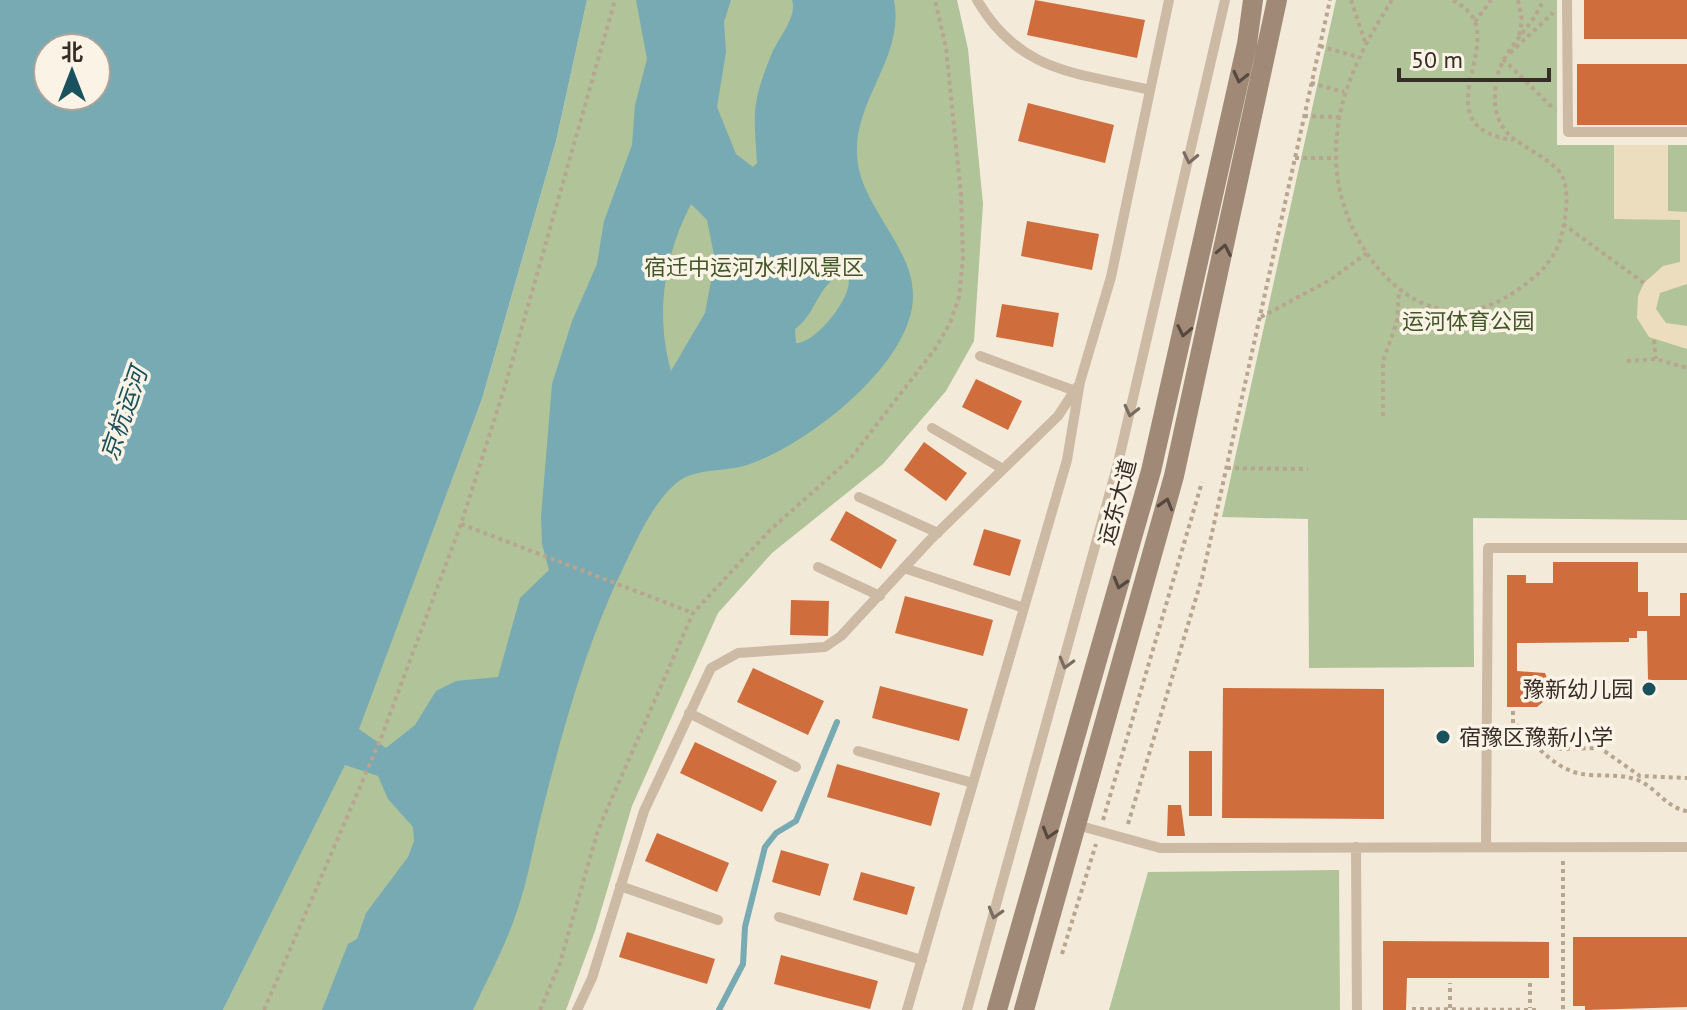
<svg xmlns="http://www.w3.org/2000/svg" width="1687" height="1010" font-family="'PT Sans','Noto Sans SC',sans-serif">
<rect width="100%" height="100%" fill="#f3eada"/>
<path fill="#b1c399" d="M587,0H957L968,49L983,204L974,341L946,391L883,464L772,553L718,613L632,806L595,931L566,1010H223L345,764L482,399L556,141Z
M1336,0H1557V145H1687V520L1473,518L1474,667L1309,668L1308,519L1222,517Z
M1339,870L1340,1010H1109L1148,872Z"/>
<path fill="#edddbf" d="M1614,145H1668V211L1687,212V284L1660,293L1656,309L1666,323L1687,326V349L1649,337L1637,318L1638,296L1644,283L1663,266L1680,262V220L1614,219Z"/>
<path fill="#77aab2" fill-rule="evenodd" d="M0,0H587L556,141L482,399L359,729L386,748L415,725L436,691L456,681L498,677L520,598L549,570L542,544L541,517L552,384L572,321L597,264L604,221L632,145L635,105L647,59L636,0H731L724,22L726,52L717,107L736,154L753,167L757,163C754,115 751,105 770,58C776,40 798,18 792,0H894C905,57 854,99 857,155C859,205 913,246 913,295C914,363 806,446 747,465C728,471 699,469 682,479C656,496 638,537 625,564C586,643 562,732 541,816C533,847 528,880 517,911C506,945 488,978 473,1010H322L348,944L357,939L366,913L408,857L414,841L413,827L388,799L378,776L345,765L223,1010H0ZM96,48V96H48V48ZM691,204L707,220L715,260L705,313L671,371C655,314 664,256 691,204ZM839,275L848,277C855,294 816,344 796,343L795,329C816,314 816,289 839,275Z"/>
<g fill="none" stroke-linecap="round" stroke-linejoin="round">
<path stroke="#77aab2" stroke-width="6" d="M719,1010L743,964L745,927L765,847L776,833L796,821L837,722"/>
</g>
<path fill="#cf6e3c" d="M1035,0L1145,20L1137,58L1027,35Z
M1584,0H1687V39H1584Z
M1577,64H1687V125H1577Z
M1028,103L1114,125L1105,163L1018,141Z
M1027,221L1099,234L1092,270L1021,256Z
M1002,304L1059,313L1053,347L996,337Z
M976,379L1022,401L1008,430L962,407Z
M924,442L967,473L946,501L904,470Z
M846,511L897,540L881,569L830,540Z
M984,529L1021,540L1010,576L973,565Z
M1553,562H1638V592H1648V616H1680V593H1687V680H1648L1647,631H1637V638H1629V642L1517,643V671L1545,673L1551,688L1550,696L1537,707H1507V575H1526V583H1553Z
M905,596L993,620L983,656L895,633Z
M791,600L829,601L828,636L790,635Z
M753,668L824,701L808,735L737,702Z
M880,686L968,709L959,741L872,718Z
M1223,688L1384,689V819L1222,818Z
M695,742L777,781L762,812L680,773Z
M1189,751H1212V816H1189Z
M837,764L940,793L931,826L827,797Z
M1168,805H1181L1185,836H1167Z
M657,833L729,863L717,892L645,861Z
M781,850L829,864L820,896L772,882Z
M861,872L915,887L907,915L853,900Z
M627,932L715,959L707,984L619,957Z
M1573,937H1687V1007L1585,1010V1006H1573Z
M1383,941L1549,942V978H1407L1406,1010H1383Z
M781,955L878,981L870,1009L774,984Z"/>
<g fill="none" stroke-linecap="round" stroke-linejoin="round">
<path stroke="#b8a58f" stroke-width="4" stroke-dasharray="4 4" stroke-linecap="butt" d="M1351,0L1365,42
M1392,0C1361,49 1335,98 1336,157C1336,244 1421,355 1513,293C1532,280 1548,268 1558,246C1565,228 1573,185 1558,170C1528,140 1488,143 1496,83C1500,50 1532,30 1543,0
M1453,0C1462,6 1471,11 1475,22C1490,61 1430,128 1513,140
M1518,0L1522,20L1519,37
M1475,22L1491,0
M1320,46L1358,57
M1510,53L1553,13
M1503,59L1554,109
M1311,83L1344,92
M1304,116L1340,117
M1295,158H1336
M1563,224L1644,283
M1261,317L1330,280L1367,253
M1654,340L1656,359
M1627,361L1656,359L1687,368
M1383,416V361L1397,322L1399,291
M1227,468L1308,469
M461,524L693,613
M1513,711V723L1555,749L1600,748L1640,776L1687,778
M1517,728C1540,748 1557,773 1590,775C1607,776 1623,774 1640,781C1658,790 1667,808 1687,811
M1103,820L1202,482
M1128,824L1202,578L1330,0
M1563,861V1010
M1062,954L1096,844
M1530,983V1008
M1450,1008V983
M1412,1009L1536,1010
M264,1010L381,738L461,524L506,383L615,0
M540,1010L560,963L598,830L693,613L771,529L850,459L935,349L950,323L959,297L963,258L961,195L946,48L935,0"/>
<path stroke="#ccbaa5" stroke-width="10" d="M977,0C1020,73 1075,72 1150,90
M1567,0L1568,132H1687
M980,356L1078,392
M932,428L1003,469
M859,497L938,533
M818,567L880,596
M904,568L1024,608
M689,713L796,767
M858,751L973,783
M1077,825L1160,848L1687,847
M1356,847L1357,1010
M1486,847L1488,548H1687
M620,886L718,920
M779,917L922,960
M577,1010L592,978L644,811L711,668L738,653L825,647L841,636L930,540L1058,416L1077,387
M907,1010L1067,460L1080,382L1111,277L1169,0
M967,1010L1118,463L1225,0"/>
<path stroke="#a08976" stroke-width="20" d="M997,1010L1151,471L1247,44L1253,0
M1024,1010L1174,476L1277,0"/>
</g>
<defs><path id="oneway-chevron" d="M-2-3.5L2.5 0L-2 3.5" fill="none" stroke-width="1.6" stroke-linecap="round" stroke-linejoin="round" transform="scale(2)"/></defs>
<g stroke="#56493f">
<use href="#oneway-chevron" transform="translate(1240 77) rotate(103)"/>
<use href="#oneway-chevron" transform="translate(1224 250) rotate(-79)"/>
<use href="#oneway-chevron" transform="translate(1184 331) rotate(102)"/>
<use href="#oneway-chevron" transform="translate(1166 504) rotate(-74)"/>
<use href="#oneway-chevron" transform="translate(1120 583) rotate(106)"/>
<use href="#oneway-chevron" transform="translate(1049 833) rotate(107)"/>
</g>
<g stroke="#7a6c60">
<use href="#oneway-chevron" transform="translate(1190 158) rotate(102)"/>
<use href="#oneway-chevron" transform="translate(1131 411) rotate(104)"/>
<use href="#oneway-chevron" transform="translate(1066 663) rotate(105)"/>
<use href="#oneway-chevron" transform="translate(995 913) rotate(106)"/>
</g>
<g fill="#19515c" stroke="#fbf3e6" stroke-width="3">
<circle cx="1649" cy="689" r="8"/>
<circle cx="1443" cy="737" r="8"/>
</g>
<g text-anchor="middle" stroke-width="7" stroke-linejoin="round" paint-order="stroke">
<g font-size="22" fill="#425729" stroke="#fbf3e6">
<text x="754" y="275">宿迁中运河水利风景区</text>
<text x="1468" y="329">运河体育公园</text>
</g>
<g font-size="22" fill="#372d27" stroke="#fbf3e6">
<text transform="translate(1117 502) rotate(-75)" y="8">运东大道</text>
</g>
<g font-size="22" fill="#372d27" stroke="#fbf3e6" text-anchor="end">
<text x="1633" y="697">豫新幼儿园</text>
<text x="1459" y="745" text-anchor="start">宿豫区豫新小学</text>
</g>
<g font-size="24" font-style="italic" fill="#19515c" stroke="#fbf3e6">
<text transform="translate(124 414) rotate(-71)" y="8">京杭运河</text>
</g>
</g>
<g transform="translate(72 72)"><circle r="38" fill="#fbf3e6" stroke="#ada49a" stroke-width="2"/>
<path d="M0-6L14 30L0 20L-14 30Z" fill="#19515c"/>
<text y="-12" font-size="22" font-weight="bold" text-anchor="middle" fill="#372d27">北</text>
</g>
<path d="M1399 68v12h150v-12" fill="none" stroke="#372d27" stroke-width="4"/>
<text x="1411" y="68" font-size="24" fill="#372d27" stroke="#fbf3e6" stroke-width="6" paint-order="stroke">50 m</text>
</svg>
